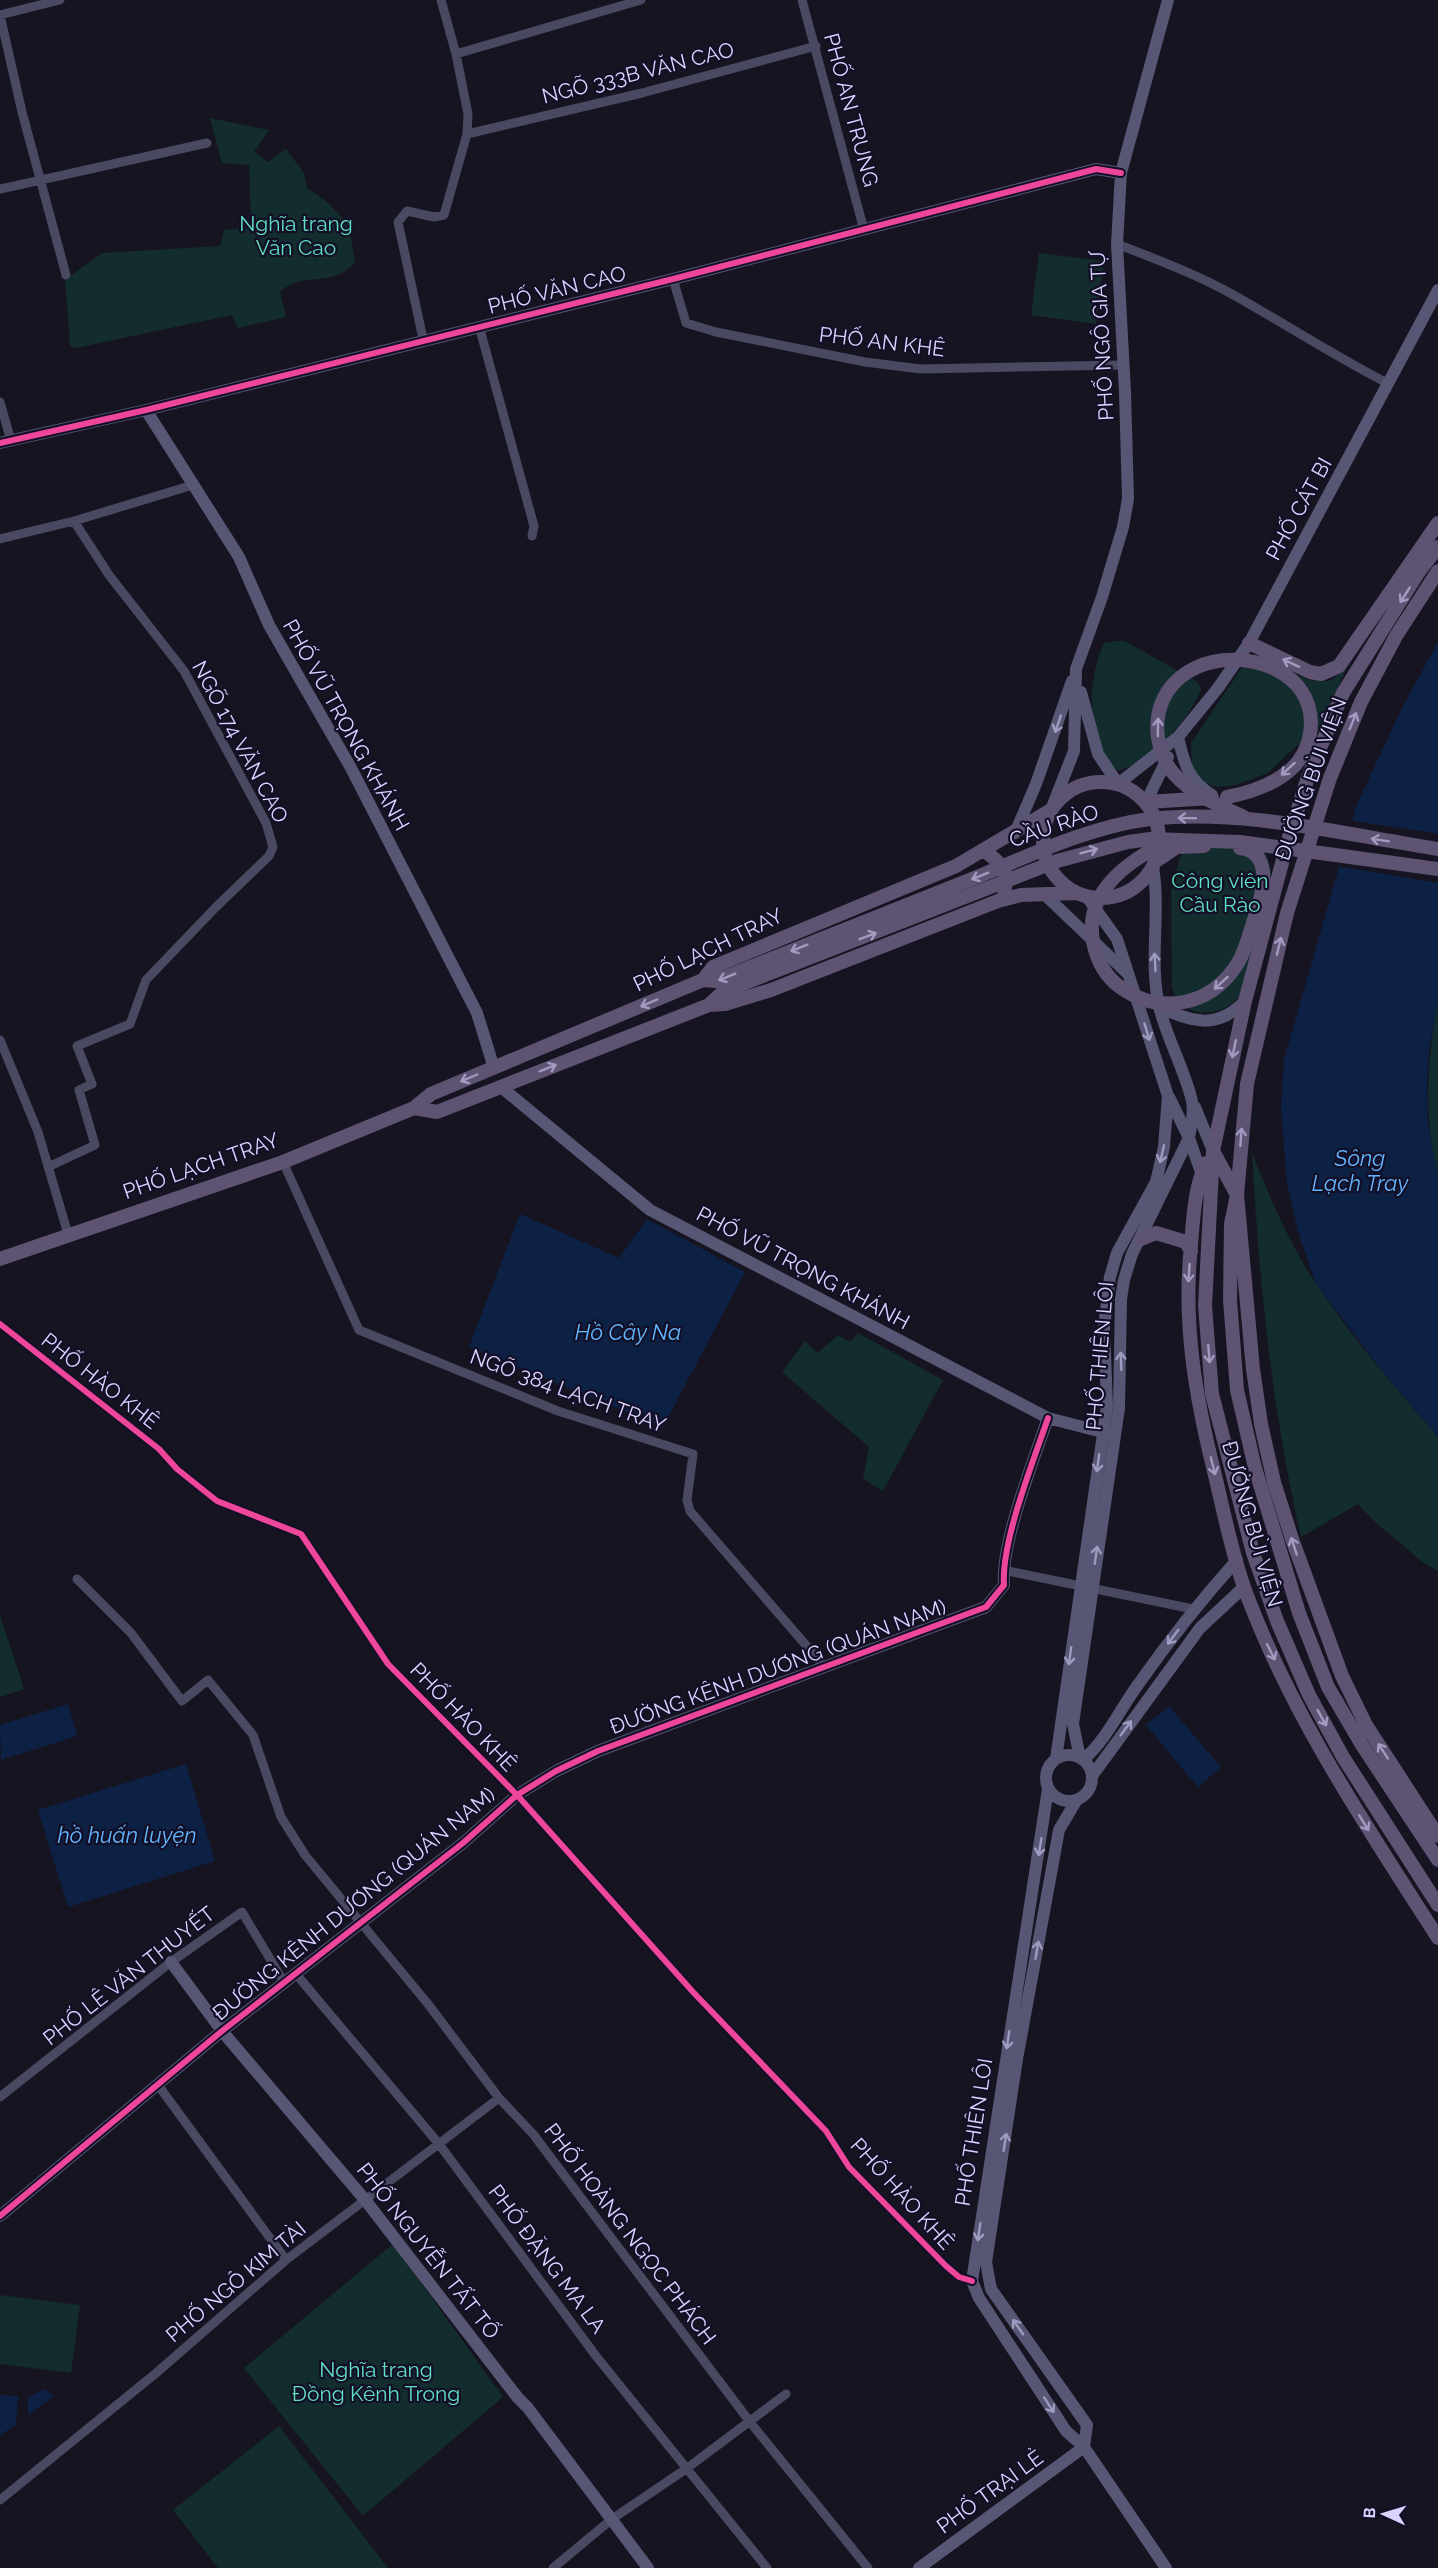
<svg xmlns="http://www.w3.org/2000/svg" width="1438" height="2568" font-family="Raleway,sans-serif">
<rect width="100%" height="100%" fill="#161421"/>
<path fill="#132c2d" d="M210,118L269,130L254,152L268,162L286,149L304,173L307,188L326,201L349,225L355,261C341,282 319,277 297,282C291,284 285,288 280,291L286,317L238,328L232,315L76,348L70,346L65,280L102,253L220,246L224,230L251,227L249,165L222,163Z
M1039,253L1104,261L1096,324L1031,315Z
M1117,641H1125L1198,682L1201,689C1191,719 1146,768 1114,771C1087,738 1086,681 1104,643Z
M1255,654L1309,680L1329,681L1346,669L1319,731L1294,748L1268,773L1236,785L1216,787L1203,782L1192,769L1191,743L1249,657Z
M1192,844L1261,847C1269,857 1272,868 1271,881C1271,892 1245,985 1241,993C1225,1020 1180,1020 1172,987L1171,892L1180,857Z
M1438,1002V1175C1423,1116 1427,1061 1438,1002Z
M1252,1153C1270,1198 1290,1245 1317,1285C1353,1339 1396,1388 1438,1437V1571L1425,1564L1374,1521L1358,1504L1301,1537C1272,1411 1259,1282 1252,1153Z
M858,1333L943,1380L883,1491L863,1479L869,1447L782,1372L805,1341L818,1353L838,1335L850,1342Z
M0,1615L24,1689L0,1697Z
M393,2244L503,2397L363,2516L244,2368Z
M0,2295L80,2305L71,2373L0,2364Z
M279,2426L388,2568H218L173,2510Z"/>
<path fill="#0d2144" d="M1438,642V1002L1429,1050L1427,1084L1428,1125L1438,1175V1437L1383,1372L1316,1284L1299,1235L1287,1184L1281,1107L1284,1060L1357,804L1402,708Z
M520,1214L619,1258L647,1219L745,1272L663,1427L469,1347Z
M68,1704L77,1736L1,1760L0,1725Z
M1169,1706L1221,1767L1198,1787L1146,1725Z
M186,1764L215,1861L68,1907L38,1810Z
M44,2389L54,2396L28,2415V2398Z
M0,2395L18,2396L16,2425L0,2435Z"/>
<path fill="#161421" d="M1349,820L1438,834V883L1337,866Z"/>
<g fill="none" stroke-linecap="round" stroke-linejoin="round">
<path stroke="#4a4962" stroke-width="9" d="M802,0L864,230
M0,15L22,112L66,275
M0,15L60,0
M456,54L641,0
M467,134L642,93L816,46
M0,189L207,143
M1117,244C1155,259 1194,273 1230,293C1284,323 1334,356 1389,384
M673,279L686,323L716,332L865,362L921,369L1123,365
M479,326L534,526L532,536
M423,339L398,222L407,211L434,217L444,215L467,134L468,114L456,54L441,0
M0,402L11,441
M0,539L74,521L193,485
M0,1040L38,1132L68,1234
M283,1162L359,1330L558,1411L693,1454L687,1500L690,1511L824,1666
M48,1167L95,1145L79,1090L92,1084L77,1046L130,1024L146,980L216,907L269,856L273,847L266,823L184,671L109,575L74,521
M0,1324L159,1449L177,1469L217,1501L301,1534L388,1664L517,1795L693,1992L826,2131L849,2167L946,2266L959,2277L972,2281
M1003,1570L1193,1609
M77,1579L131,1633L182,1701L208,1680L253,1735L281,1817L305,1855L428,2004L499,2098L533,2134L750,2422L868,2568
M296,1974L439,2144L596,2356L767,2568
M158,2085L286,2260
M0,2097L171,1962L242,1912L285,1984
M0,2500L155,2374L286,2260L499,2098
M553,2568L612,2519L686,2469L786,2394"/>
<path stroke="#575674" stroke-width="12" d="M146,410L239,557L269,625L351,768L477,1013L494,1068
M0,443L146,410L673,279L1096,169L1121,173
M1081,692L1098,754L1118,784L1178,737L1218,688L1249,643L1438,290
M1178,737C1184,763 1188,780 1212,795
M1146,802L1168,757
M1051,810L1074,751L1076,669L1102,597L1123,527L1128,499L1125,392L1117,244L1121,173L1168,0
M1015,833L1036,784L1072,681
M1045,895L1127,973
M1160,1008C1193,1021 1216,1031 1245,1001
M501,1087L650,1210L1048,1418L1110,1434
M1169,1097L1189,1138L1203,1178
M1195,1107L1213,1151
M1046 1778a23 23 0 1 1 46 0a23 23 0 1 1-46 0Z
M1080,1758L1073,1724L1119,1408L1121,1299L1124,1280L1132,1254L1189,1138C1191,1125 1195,1110 1191,1097C1183,1067 1168,1040 1160,1010C1148,963 1161,914 1153,867
M1056,1759L1107,1406L1104,1327L1110,1277L1117,1253L1156,1182L1164,1147L1168,1096L1117,939L1087,897
M1083,1760C1107,1739 1119,1711 1137,1686C1168,1642 1201,1600 1237,1560
M1092,1776L1200,1628L1244,1587
M1048,1789L972,2281L979,2298L1066,2431L1084,2447L1166,2568
M1076,1801L1059,1830L1017,2059L986,2262L991,2289L1087,2425L1084,2447
M171,1962L222,2031L366,2201L518,2398L528,2408L648,2568
M0,2216L222,2031L463,1843L517,1795L556,1771L598,1751L986,1607L1004,1585C1001,1542 1033,1462 1048,1418
M919,2568L1084,2447"/>
<path stroke="#5e5373" stroke-width="14" d="M1438,547L1418,573L1343,693L1308,777L1289,837L1245,1001L1213,1151L1205,1306L1212,1394L1253,1553L1277,1621L1309,1695L1343,1757L1438,1905
M1438,571L1396,636L1361,702L1330,778L1287,913L1247,1084L1237,1195L1231,1224L1230,1300L1237,1390L1255,1468L1299,1613L1328,1687L1362,1745L1438,1860
M1249,643L1310,672L1321,674L1339,666L1438,523
M1043 840a58 58 0 1 1 116 0a58 58 0 1 1-116 0Z
M1146,802L1212,798
M983,850C999,861 1011,871 1004,891
M1156,861L1177,847L1204,846
M703,980L716,981L751,967
M709,1005L723,992L755,979
M414,1108L437,1112L709,1005L725,1004L771,990L998,901L1021,895L1077,893
M1213,1151L1237,1195L1253,1369L1261,1424L1274,1482L1292,1539L1342,1676L1366,1725L1438,1836
M1206,1163C1193,1191 1193,1226 1190,1257C1184,1328 1196,1398 1213,1467C1223,1508 1231,1551 1245,1590C1291,1715 1367,1827 1438,1938
M1141,1239L1156,1233L1186,1242L1191,1251
M0,1259L283,1162L414,1108L431,1094L703,980L713,967L956,866L1051,810"/>
<path stroke="#5e5373" stroke-width="14" d="M1227,797C1248,793 1272,785 1289,771C1313,751 1318,714 1300,689C1291,677 1276,668 1262,664C1210,648 1150,677 1158,738C1160,751 1166,766 1175,775C1193,795 1220,806 1244,817
M1169,841C1127,861 1081,893 1094,946C1098,962 1106,977 1120,987C1161,1016 1211,1006 1238,963C1246,949 1250,932 1255,916C1260,900 1267,880 1261,863C1257,853 1250,849 1240,848
M751,967C828,936 905,906 982,875C1035,853 1093,826 1150,819C1243,808 1346,835 1438,849
M755,979L1057,861L1128,842L1150,839L1240,842L1438,869"/>
<defs>
<path id="cycleway" d="M0,443L146,410L673,279L1096,169L1121,173
M0,1324L159,1449L177,1469L217,1501L301,1534L388,1664L517,1795L693,1992L826,2131L849,2167L946,2266L959,2277L972,2281
M0,2216L222,2031L463,1843L517,1795L556,1771L598,1751L986,1607L1004,1585C1001,1542 1033,1462 1048,1418"/>
</defs>
<use href="#cycleway" stroke="#130f26" stroke-width="10"/>
<use href="#cycleway" stroke="#ed469a" stroke-width="6"/>
</g>
<defs><path id="oneway-shaft" d="M-6 0H5M1.5-3L5.5 0L1.5 3" fill="none" stroke-width="1.6" stroke-linecap="round" stroke-linejoin="round" transform="scale(1.5)"/></defs>
<g stroke="#a29ac0">
<use href="#oneway-shaft" transform="translate(1405 595) rotate(122)"/>
<use href="#oneway-shaft" transform="translate(1291 663) rotate(-155)"/>
<use href="#oneway-shaft" transform="translate(1353 721) rotate(-68)"/>
<use href="#oneway-shaft" transform="translate(1158 727) rotate(-89)"/>
<use href="#oneway-shaft" transform="translate(1288 769) rotate(138)"/>
<use href="#oneway-shaft" transform="translate(1187 818) rotate(-179)"/>
<use href="#oneway-shaft" transform="translate(1380 840) rotate(-171)"/>
<use href="#oneway-shaft" transform="translate(1089 851) rotate(-15)"/>
<use href="#oneway-shaft" transform="translate(980 876) rotate(158)"/>
<use href="#oneway-shaft" transform="translate(868 936) rotate(-21)"/>
<use href="#oneway-shaft" transform="translate(1279 946) rotate(-76)"/>
<use href="#oneway-shaft" transform="translate(799 948) rotate(158)"/>
<use href="#oneway-shaft" transform="translate(727 977) rotate(158)"/>
<use href="#oneway-shaft" transform="translate(1221 983) rotate(138)"/>
<use href="#oneway-shaft" transform="translate(649 1003) rotate(157)"/>
<use href="#oneway-shaft" transform="translate(1234 1049) rotate(102)"/>
<use href="#oneway-shaft" transform="translate(548 1068) rotate(-22)"/>
<use href="#oneway-shaft" transform="translate(469 1078) rotate(157)"/>
<use href="#oneway-shaft" transform="translate(1241 1137) rotate(-86)"/>
<use href="#oneway-shaft" transform="translate(1189 1273) rotate(94)"/>
<use href="#oneway-shaft" transform="translate(1209 1354) rotate(85)"/>
<use href="#oneway-shaft" transform="translate(1213 1466) rotate(76)"/>
<use href="#oneway-shaft" transform="translate(1294 1546) rotate(-108)"/>
<use href="#oneway-shaft" transform="translate(1271 1652) rotate(63)"/>
<use href="#oneway-shaft" transform="translate(1322 1718) rotate(61)"/>
<use href="#oneway-shaft" transform="translate(1383 1751) rotate(-123)"/>
<use href="#oneway-shaft" transform="translate(1364 1823) rotate(58)"/>
</g>
<g stroke="#9e9bc0">
<use href="#oneway-shaft" transform="translate(1058 724) rotate(109)"/>
<use href="#oneway-shaft" transform="translate(1155 962) rotate(-93)"/>
<use href="#oneway-shaft" transform="translate(1147 1032) rotate(73)"/>
<use href="#oneway-shaft" transform="translate(1162 1154) rotate(103)"/>
<use href="#oneway-shaft" transform="translate(1121 1361) rotate(-92)"/>
<use href="#oneway-shaft" transform="translate(1098 1463) rotate(98)"/>
<use href="#oneway-shaft" transform="translate(1096 1555) rotate(-82)"/>
<use href="#oneway-shaft" transform="translate(1173 1637) rotate(126)"/>
<use href="#oneway-shaft" transform="translate(1070 1656) rotate(98)"/>
<use href="#oneway-shaft" transform="translate(1126 1728) rotate(-54)"/>
<use href="#oneway-shaft" transform="translate(1040 1847) rotate(99)"/>
<use href="#oneway-shaft" transform="translate(1037 1950) rotate(-80)"/>
<use href="#oneway-shaft" transform="translate(1008 2040) rotate(98)"/>
<use href="#oneway-shaft" transform="translate(1005 2142) rotate(-81)"/>
<use href="#oneway-shaft" transform="translate(979 2232) rotate(99)"/>
<use href="#oneway-shaft" transform="translate(1018 2327) rotate(-125)"/>
<use href="#oneway-shaft" transform="translate(1049 2405) rotate(57)"/>
</g>
<g text-anchor="middle" stroke-width="4.5" stroke-linejoin="round" paint-order="stroke">
<g font-size="21" fill="#d9d4ff" stroke="#130f26">
<text transform="translate(638 73) rotate(-14)" y="7">NGÕ 333B VĂN CAO</text>
<text transform="translate(851 110) rotate(75)" y="7">PHỐ AN TRUNG</text>
<text transform="translate(557 290) rotate(-14)" y="7">PHỐ VĂN CAO</text>
<text transform="translate(1102 336) rotate(-93)" y="7">PHỐ NGÔ GIA TỰ</text>
<text transform="translate(882 342) rotate(7)" y="7">PHỐ AN KHÊ</text>
<text transform="translate(1299 509) rotate(-61)" y="7">PHỐ CÁT BI</text>
<text transform="translate(346 725) rotate(61)" y="7">PHỐ VŨ TRỌNG KHÁNH</text>
<text transform="translate(240 742) rotate(62)" y="7">NGÕ 174 VĂN CAO</text>
<text transform="translate(1311 779) rotate(-70)" y="7">ĐƯỜNG BÙI VIỆN</text>
<text transform="translate(1054 826) rotate(-19)" y="7">CẦU RÀO</text>
<text transform="translate(708 950) rotate(-26)" y="7">PHỐ LẠCH TRAY</text>
<text transform="translate(201 1166) rotate(-19)" y="7">PHỐ LẠCH TRAY</text>
<text transform="translate(803 1268) rotate(28)" y="7">PHỐ VŨ TRỌNG KHÁNH</text>
<text transform="translate(1100 1356) rotate(-85)" y="7">PHỐ THIÊN LÔI</text>
<text transform="translate(100 1381) rotate(38)" y="7">PHỐ HÀO KHÊ</text>
<text transform="translate(568 1391) rotate(20)" y="7">NGÕ 384 LẠCH TRAY</text>
<text transform="translate(1252 1524) rotate(74)" y="7">ĐƯỜNG BÙI VIỆN</text>
<text transform="translate(778 1667) rotate(-20)" y="7">ĐƯỜNG KÊNH DƯƠNG (QUÁN NAM)</text>
<text transform="translate(463 1717) rotate(46)" y="7">PHỐ HÀO KHÊ</text>
<text transform="translate(354 1904) rotate(-39)" y="7">ĐƯỜNG KÊNH DƯƠNG (QUÁN NAM)</text>
<text transform="translate(129 1976) rotate(-38)" y="7">PHỐ LÊ VĂN THUYẾT</text>
<text transform="translate(974 2132) rotate(-81)" y="7">PHỐ THIÊN LÔI</text>
<text transform="translate(902 2194) rotate(48)" y="7">PHỐ HÀO KHÊ</text>
<text transform="translate(630 2234) rotate(53)" y="7">PHỐ HOÀNG NGỌC PHÁCH</text>
<text transform="translate(428 2251) rotate(52)" y="7">PHỐ NGUYỄN TẤT TỐ</text>
<text transform="translate(547 2259) rotate(53)" y="7">PHỐ ĐẶNG MA LA</text>
<text transform="translate(236 2282) rotate(-40)" y="7">PHỐ NGÔ KIM TÀI</text>
<text transform="translate(990 2492) rotate(-36)" y="7">PHỐ TRẠI LẺ</text>
</g>
<g font-size="21" fill="#5fe0c0" stroke="#130f26">
<text x="296" y="231">Nghĩa trang<tspan x="296" dy="24">Văn Cao</tspan></text>
<text x="1220" y="888">Công viên<tspan x="1220" dy="24">Cầu Rào</tspan></text>
<text x="376" y="2377">Nghĩa trang<tspan x="376" dy="24">Đồng Kênh Trong</tspan></text>
</g>
<g font-size="22" font-style="italic" fill="#62b6ff" stroke="#130f26">
<text x="1360" y="1166">Sông<tspan x="1360" dy="25">Lạch Tray</tspan></text>
<text x="628" y="1340">Hồ Cây Na</text>
<text x="127" y="1843">hồ huấn luyện</text>
</g>
</g>
<g transform="translate(1384 2514) rotate(274)" stroke="#130f26" stroke-width="4.5" paint-order="stroke">
<path d="M0-4.5L10 22L0 15L-10 22Z" fill="#d9d4ff"/>
<text y="-9" font-size="16" font-weight="bold" text-anchor="middle" fill="#d9d4ff">B</text>
</g>
</svg>
